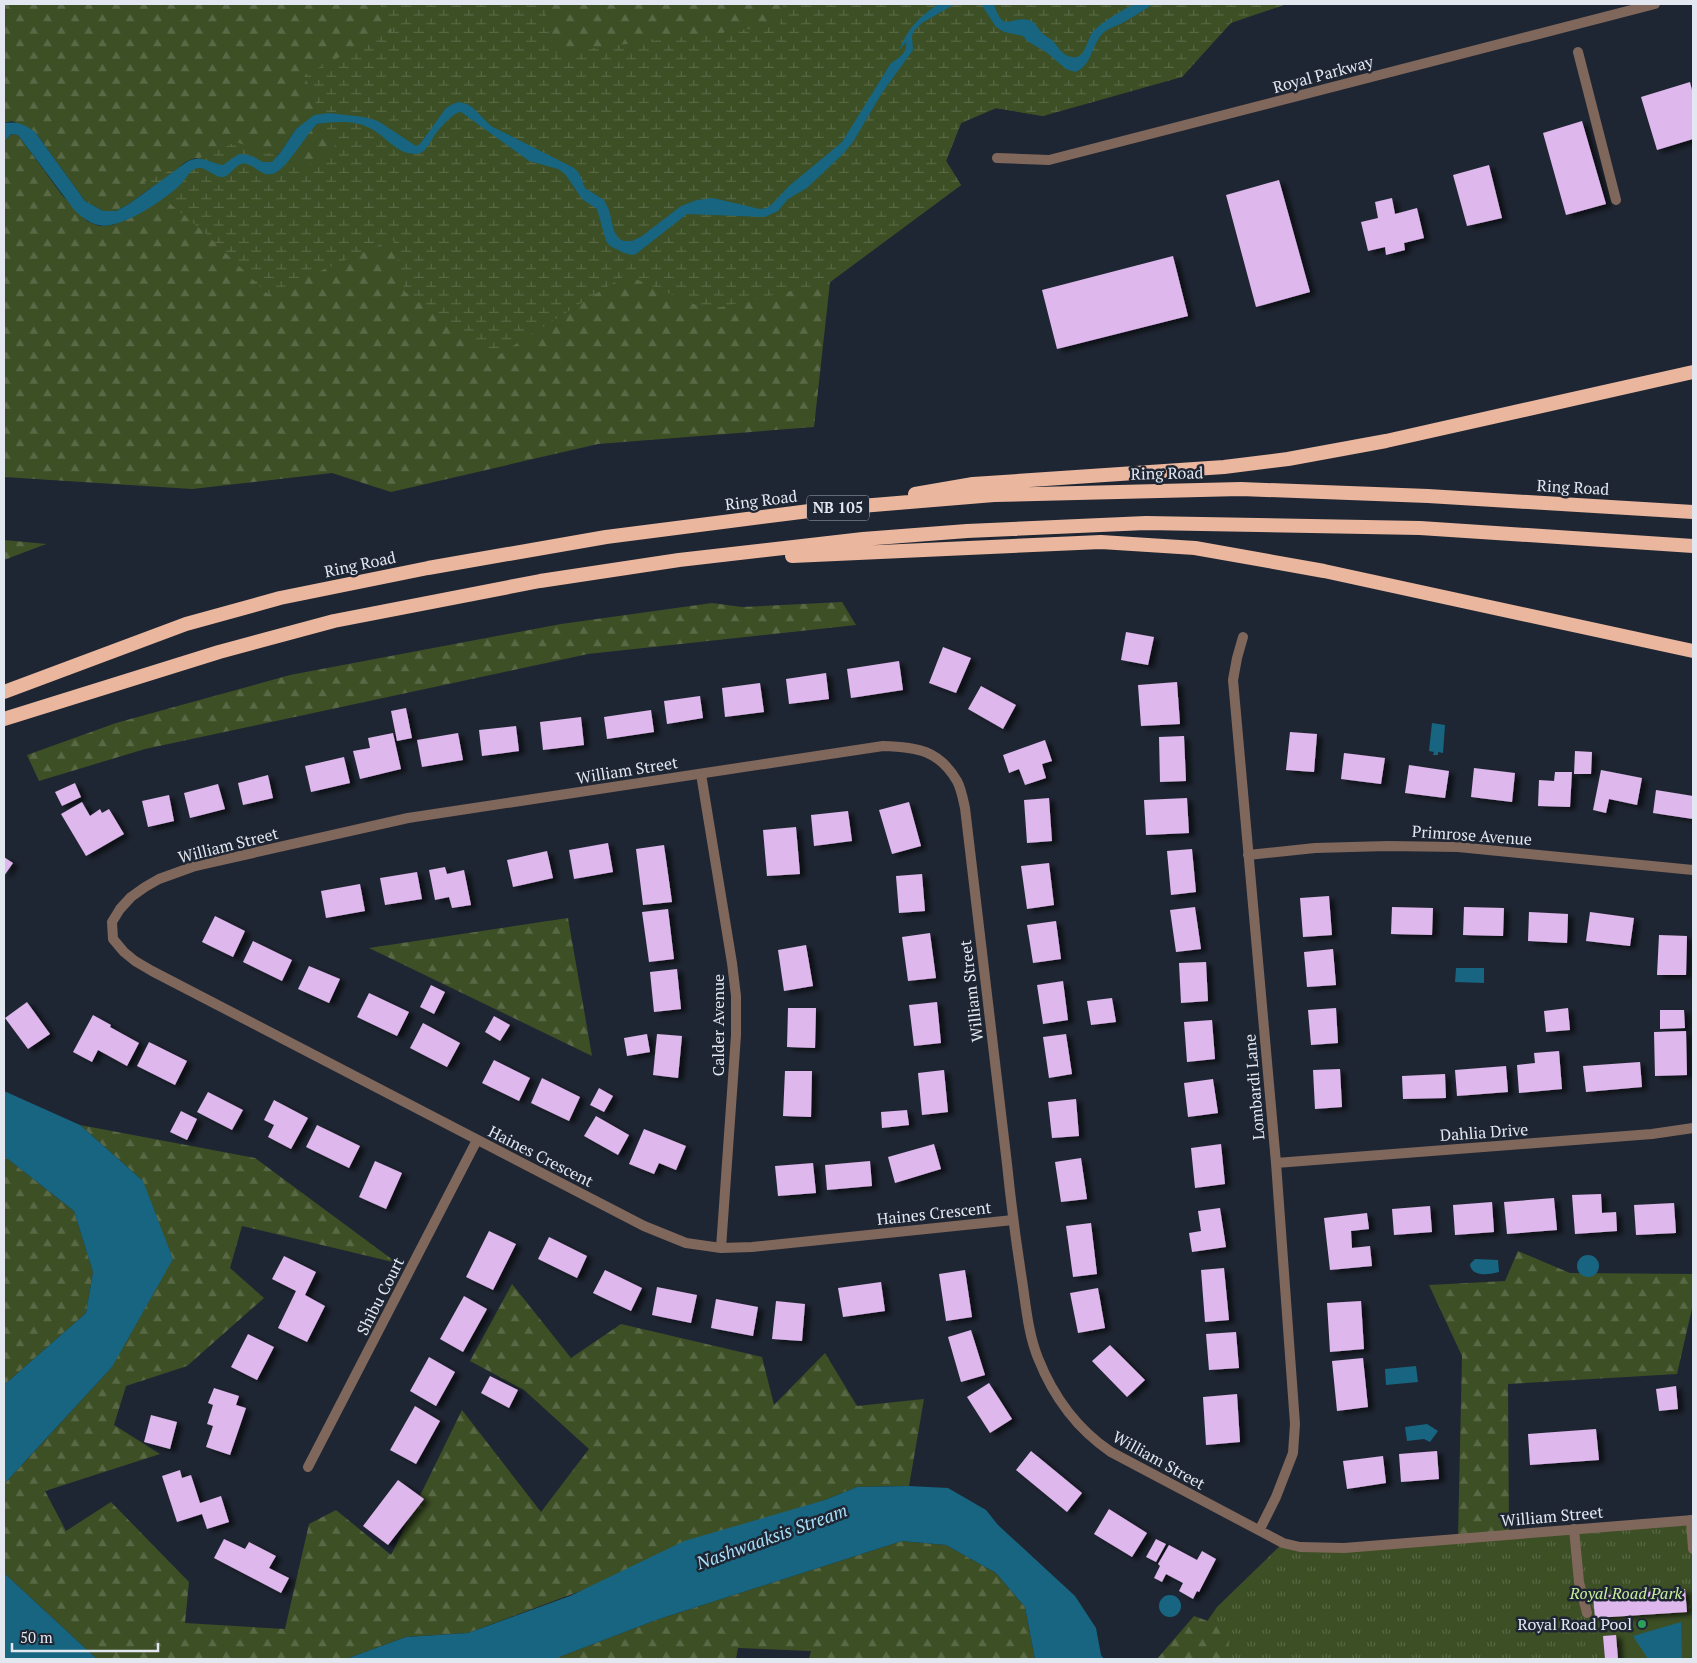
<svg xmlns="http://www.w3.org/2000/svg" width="1697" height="1663" font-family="'PT Serif',serif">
<defs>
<pattern id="grass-tufts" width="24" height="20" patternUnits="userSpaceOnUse" patternTransform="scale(1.25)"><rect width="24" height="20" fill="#3d4f25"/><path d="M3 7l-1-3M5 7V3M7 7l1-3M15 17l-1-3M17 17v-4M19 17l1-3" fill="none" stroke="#596845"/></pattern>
<pattern id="forest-firs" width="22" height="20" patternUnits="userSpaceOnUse" patternTransform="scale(1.25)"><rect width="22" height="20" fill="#3d4f25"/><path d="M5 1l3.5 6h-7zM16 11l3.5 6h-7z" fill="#596845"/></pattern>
<pattern id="wetland-marsh" width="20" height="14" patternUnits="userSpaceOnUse" patternTransform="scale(1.25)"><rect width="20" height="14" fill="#3d4f25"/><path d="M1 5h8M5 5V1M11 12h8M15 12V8" fill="none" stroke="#596845"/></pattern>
<filter id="shadow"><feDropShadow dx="5.5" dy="3" stdDeviation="2.5" flood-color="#0009"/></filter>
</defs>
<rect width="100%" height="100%" fill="#1f2633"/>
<path fill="url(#grass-tufts)" d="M1693,1520V1659H1181L1217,1607L1283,1543L1300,1547Z"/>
<path fill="url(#forest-firs)" d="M4,4H938L329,113L296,129L280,153L272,162L209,160L196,158L187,161L129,204L116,211H103L85,201L35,132L12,121L4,123Z
M955,4L1043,116L996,108L961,123L946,161L961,185L830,282L814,427L598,444L391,492L332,473L192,489L4,477V142L11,134L18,135L62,195L87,221L99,226L113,225L181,184L262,174L317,124L329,122L419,211Z
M4,540L46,544L4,560Z
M842,602L856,625L588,654L145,749L39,781L27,755L116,723L290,675L561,624L712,603L742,607Z
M568,918L592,1056L369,948Z
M80,1125L255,1158L397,1263L242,1226L230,1268L264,1298L187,1366L126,1386L114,1425L160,1454L45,1491L66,1531L111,1502L189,1582L185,1623L285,1629L309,1524L336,1510L391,1555L462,1410L541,1512L589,1449L524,1390L470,1361L512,1284L571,1358L621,1324L762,1357L774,1405L825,1353L857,1406L924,1399L909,1486L857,1487L825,1500L468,1633L406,1637L346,1659H97L4,1573V1486L6,1482L112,1367L143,1181Z
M4,1156L74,1211L93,1272L86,1313L4,1385Z
M1518,1251L1570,1273L1693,1274V1304L1677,1374L1508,1384L1509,1535L1458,1539L1462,1356L1429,1285L1505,1281Z
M902,1541L946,1545L996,1573L1025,1607L1035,1659H809L811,1651L738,1648L736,1659H554L656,1620Z
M1194,1616L1230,1629L1228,1659H1157Z"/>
<path fill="url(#wetland-marsh)" d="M380,4H544L554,53L780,25L783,4H1287L1231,23L1182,77L1043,116L996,108L961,123L946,161L961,185L830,282L708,310L626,275L497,356L405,292L393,239L268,294L204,232L144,182L236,142L307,166L336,150L304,75L392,31Z"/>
<path fill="#3d4f25" d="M1685,1589L1688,1630H1693V1659H1598L1593,1596Z"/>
<path fill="#176581" d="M938,4H955L922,23L914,31L912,36L913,50L882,93L853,142L842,155L807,188L788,199L778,211L765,217L687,214L636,254L632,255L624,253L610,246L606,241L597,209L582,199L565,174L558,169L529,161L461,112C453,112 437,131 433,138C427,146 426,154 414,154C394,153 384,133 367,127C353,120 332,122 317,124C305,136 288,167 275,173C263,178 257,167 247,164C236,160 231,178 221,177C212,176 203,163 193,170C188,173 185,180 181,184C166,199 119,231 98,225C89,223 82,217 75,211L18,135L11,134L4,142V123C17,121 25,124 35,132L85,201L103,211H116L129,204L188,161C204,155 208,163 223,165L237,155L243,154L252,156L263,162H272L280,153L296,129L314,115L329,113L364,117L378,121L416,146L420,144L446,108L453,104L459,102L467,104L473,108L491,126L574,168L579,173L585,188L604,200L609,210L614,231L619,239L624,241H632L642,236L681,206L697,200L713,198L760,209L767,208L772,204L789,186L842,142L891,63C899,58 908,52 906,42L899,50C910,26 917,19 938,4Z
M981,4H994C1003,35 1011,15 1029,20C1036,22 1038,29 1042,33C1045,36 1049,38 1052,40C1058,46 1062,56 1072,57C1085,60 1087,40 1092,33C1097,25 1129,5 1137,4C1142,3 1148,4 1153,4C1144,10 1135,16 1126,21C1118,26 1109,27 1102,34C1092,45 1091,67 1075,72L1066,69L1046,52L1027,41L1023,36L1004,32L996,27Z
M1432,723L1445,725L1443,753L1438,752V755H1433L1434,752L1429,751Z
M1456,968H1484V983L1455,982Z
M4,1091L80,1125L143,1181L173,1259L112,1367L6,1482L4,1486V1385L86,1313L93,1272L74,1211L4,1156Z
M1577 1266a11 11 0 1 1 22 0a11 11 0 1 1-22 0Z
M1475,1259L1498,1260L1499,1272C1489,1275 1471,1277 1470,1264Z
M1416,1366L1418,1382L1386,1385L1385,1369Z
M1427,1424L1438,1431L1430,1442L1424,1439L1407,1441L1405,1427Z
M909,1486L948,1488L986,1510L998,1525L1075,1596L1096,1628L1101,1655L1104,1659H1035L1025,1607L996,1573L946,1545L902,1541L656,1620L554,1659H346L406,1637L468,1633L570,1596L684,1541L825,1500L857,1487Z
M4,1573L97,1659H4Z
M1159 1606a11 11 0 1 1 22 0a11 11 0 1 1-22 0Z
M1681,1622L1682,1659H1648L1633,1636Z"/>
<path fill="#deb7ec" filter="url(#shadow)" d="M1690,82L1693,94V139L1657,150L1641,97Z
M1582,121L1606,204L1566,215L1543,133Z
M1489,165L1502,218L1467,226L1453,175Z
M1279,180L1310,292L1256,307L1226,195Z
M1392,198L1395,214L1417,208L1424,238L1404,243L1405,250L1386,255L1385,247L1368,251L1361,222L1378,218L1375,202Z
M1173,256L1188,316L1057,349L1042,290Z
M1126,632L1154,637L1148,665L1121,660Z
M943,647L971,658L956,693L929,683Z
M899,661L903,690L851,698L847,669Z
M826,673L829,699L789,704L786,679Z
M1177,682L1180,724L1141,726L1138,685Z
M760,683L764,712L725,717L722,688Z
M981,686L1016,705L1003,729L968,709Z
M700,696L703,718L667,724L664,701Z
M406,708L412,738L397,741L391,711Z
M651,710L654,732L607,739L604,717Z
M581,717L584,745L543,750L540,722Z
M516,726L519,751L482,756L479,730Z
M1290,732L1317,734L1314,772L1286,770Z
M393,733L401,769L360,779L353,751L370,748L368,738Z
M458,733L463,760L422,767L417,740Z
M1184,736L1186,781L1160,782L1159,737Z
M1045,740L1052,761L1042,764L1046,778L1025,785L1019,769L1009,773L1003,755Z
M1575,751L1592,752L1591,774H1574Z
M1344,753L1385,758L1381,784L1341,779Z
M344,757L350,783L311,792L305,766Z
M1409,765L1449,771L1445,798L1405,793Z
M1474,768L1515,773L1512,802L1471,797Z
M1601,770L1642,778L1637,805L1609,799L1606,813L1593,810Z
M1555,772H1572L1570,807L1538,806L1539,780L1554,781Z
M268,775L273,798L243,805L238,783Z
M75,783L81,797L62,806L55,792Z
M218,784L225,809L190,818L184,793Z
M1656,790L1693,796V819L1653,813Z
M169,795L174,821L148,827L142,801Z
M1049,798L1052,841L1027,843L1024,800Z
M1187,798L1189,833L1146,835L1144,800Z
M82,802L90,816L100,809L102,813L109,809L124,834L86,856L61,814Z
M909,802L921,846L892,854L879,810Z
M848,811L852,841L814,846L811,815Z
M796,827L800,874L767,876L763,830Z
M608,843L613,872L574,879L569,850Z
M664,845L672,902L643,905L636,849Z
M1192,849L1196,892L1171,895L1167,851Z
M547,851L553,878L513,887L507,860Z
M4,857L13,863L4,876Z
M1049,863L1054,905L1027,909L1021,866Z
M445,867L447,874L464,870L471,905L452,908L449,897L435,900L429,870Z
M417,872L422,899L385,905L380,878Z
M922,874L925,911L899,913L896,876Z
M360,884L365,911L326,918L321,891Z
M1329,896L1332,935L1303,937L1300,898Z
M1195,907L1201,949L1176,952L1170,910Z
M1392,907L1433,908L1432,935L1391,934Z
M1464,907L1504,908L1503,936L1463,935Z
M668,909L674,959L649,962L642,912Z
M1529,912L1568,914L1567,943L1528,941Z
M1590,912L1634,918L1630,946L1586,941Z
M215,916L245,931L233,957L202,942Z
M1056,921L1061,959L1033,963L1027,925Z
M930,933L936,978L908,981L902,937Z
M1659,935L1687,936L1686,975H1657Z
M253,941L292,960L282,981L243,962Z
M806,945L813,986L784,991L778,950Z
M1333,949L1336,985L1307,987L1304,952Z
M1206,962L1208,1001L1181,1003L1179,963Z
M309,966L340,979L329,1003L298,989Z
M677,969L681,1009L654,1012L650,972Z
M1063,981L1068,1020L1043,1024L1037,985Z
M431,985L445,992L434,1014L420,1007Z
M369,993L409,1012L397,1036L357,1017Z
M1112,998L1116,1022L1091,1025L1087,1001Z
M27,1002L50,1034L28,1049L5,1018Z
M937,1002L941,1043L914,1046L909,1005Z
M788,1008H816L815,1048L787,1047Z
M1336,1008L1338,1043L1311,1045L1308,1010Z
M1568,1008L1570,1030L1546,1032L1544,1011Z
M1660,1010H1684L1685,1028L1660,1029Z
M93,1015L111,1025L110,1027L139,1043L127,1066L98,1050L92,1062L73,1052Z
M494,1016L510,1025L500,1041L485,1032Z
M1212,1020L1215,1059L1187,1062L1184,1022Z
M423,1023L460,1043L447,1067L410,1048Z
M1686,1031L1687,1075L1655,1076L1654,1032Z
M647,1034L650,1052L627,1056L624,1038Z
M657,1034L682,1036L678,1078L653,1075Z
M1066,1034L1072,1074L1049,1078L1043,1037Z
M149,1042L187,1061L175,1085L137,1066Z
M1559,1051L1562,1089L1519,1093L1517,1065L1535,1063L1534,1053Z
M494,1060L530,1078L519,1101L482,1083Z
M1640,1062L1642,1087L1586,1092L1583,1066Z
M1506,1066L1508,1092L1457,1096L1455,1070Z
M1340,1069L1342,1107L1315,1109L1313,1070Z
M944,1070L948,1112L922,1115L918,1073Z
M785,1071H812L811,1117L783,1116Z
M1445,1074L1446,1098L1403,1099L1402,1076Z
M542,1078L580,1097L569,1121L531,1103Z
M1213,1079L1218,1113L1188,1117L1184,1083Z
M599,1088L613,1096L604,1112L590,1105Z
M208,1092L243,1110L232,1130L197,1112Z
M1076,1099L1079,1136L1052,1138L1048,1102Z
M274,1100L308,1118L291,1149L268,1137L274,1125L264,1120Z
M907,1110L909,1125L882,1128L881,1112Z
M181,1111L197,1119L187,1140L170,1132Z
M596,1116L629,1135L618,1155L584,1136Z
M317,1125L360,1146L349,1168L306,1147Z
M644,1129L686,1146L676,1170L659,1163L654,1174L629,1164Z
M934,1144L941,1169L895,1183L888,1157Z
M1221,1144L1225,1184L1195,1188L1191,1148Z
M1081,1158L1087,1199L1061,1202L1055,1162Z
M375,1161L402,1173L386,1209L359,1197Z
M870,1161L872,1186L827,1190L825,1165Z
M813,1163L816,1193L778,1196L775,1166Z
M1601,1194L1602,1213L1616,1212L1617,1231L1575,1234L1572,1195Z
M1554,1198L1557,1230L1507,1234L1504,1202Z
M1492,1202L1494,1232L1455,1235L1453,1205Z
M1674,1203L1676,1233L1636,1235L1634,1205Z
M1430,1206L1432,1232L1394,1235L1392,1209Z
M1220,1208L1226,1247L1192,1252L1189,1233L1201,1231L1198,1211Z
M1367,1213L1369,1229L1351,1231L1352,1248L1370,1246L1372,1266L1330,1270L1324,1218Z
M1091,1223L1097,1274L1073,1277L1066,1226Z
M489,1231L516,1244L493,1290L466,1277Z
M549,1237L587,1256L577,1278L538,1259Z
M284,1256L316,1272L305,1295L325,1306L307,1342L278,1328L296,1291L272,1279Z
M1224,1268L1229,1320L1205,1322L1201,1270Z
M605,1270L642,1288L631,1311L593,1293Z
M965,1270L972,1317L946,1321L939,1274Z
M881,1282L885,1311L843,1317L838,1288Z
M657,1287L697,1295L691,1323L652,1315Z
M1098,1288L1105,1328L1078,1333L1070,1293Z
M464,1296L487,1309L463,1352L440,1339Z
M716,1299L758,1307L753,1336L711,1328Z
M776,1301L805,1304L802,1341L772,1339Z
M1361,1301L1364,1349L1330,1352L1327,1303Z
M971,1330L985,1375L961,1382L948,1337Z
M1236,1332L1239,1368L1209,1370L1206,1334Z
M248,1334L274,1347L257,1380L231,1367Z
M1110,1345L1145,1380L1127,1397L1092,1361Z
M429,1357L455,1372L436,1406L410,1391Z
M1363,1358L1368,1407L1337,1411L1332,1361Z
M490,1376L518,1390L509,1408L481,1393Z
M989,1383L1012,1419L990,1433L967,1397Z
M1676,1386L1678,1409L1659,1411L1656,1389Z
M214,1388L239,1396L236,1405L246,1408L230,1455L206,1447L213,1426L207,1424L213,1405L208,1403Z
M1237,1394L1240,1442L1206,1445L1203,1397Z
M415,1406L440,1421L416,1464L390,1450Z
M151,1415L177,1422L170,1449L144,1442Z
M1596,1429L1599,1460L1530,1465L1528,1434Z
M1031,1451L1082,1493L1067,1512L1016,1470Z
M1437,1451L1439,1479L1401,1482L1399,1454Z
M1383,1456L1386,1483L1347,1489L1343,1461Z
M180,1470L182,1478L191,1475L200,1503L221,1496L229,1522L207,1529L202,1514L177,1522L162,1476Z
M398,1480L424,1499L388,1545L363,1526Z
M1109,1509L1147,1533L1132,1557L1094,1534Z
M224,1539L245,1549L249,1542L276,1556L269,1568L289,1578L281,1593L214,1558Z
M1156,1539L1166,1544L1156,1562L1146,1557Z
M1169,1545L1197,1560L1202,1551L1216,1559L1199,1592L1197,1591L1193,1599L1179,1591L1183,1583L1166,1574L1162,1582L1154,1578L1160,1566L1158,1564Z
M1685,1589L1687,1612L1595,1618L1593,1596Z
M1616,1635L1618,1659H1605L1603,1636Z"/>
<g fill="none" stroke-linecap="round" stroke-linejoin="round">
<path stroke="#80675b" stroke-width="10" d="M1578,52L1616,200
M1691,1520L1693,1549
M1574,1529L1579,1582L1587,1613"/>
<path stroke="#80675b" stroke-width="10" d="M997,158L1049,160L1655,4
M1243,637L1237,658L1233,680L1276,1163L1295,1424L1293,1453L1276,1497L1260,1529
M701,774L732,963L736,996V1035L721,1248
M1248,855L1315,848L1388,846L1458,847L1693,870
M1276,1163L1652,1134L1693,1128
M1013,1220L752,1247L721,1248L686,1243L644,1226L152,971L135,961L124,952L113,939L112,922L120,909L131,897L145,887L159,879L195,866L408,818L883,746C917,747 939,750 957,781C961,788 963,799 965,808C979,927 993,1045 1007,1164C1011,1203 1016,1242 1022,1280C1026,1306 1028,1333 1038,1358C1053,1396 1077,1429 1111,1452L1283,1543L1300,1547L1344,1548L1693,1520
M308,1467L477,1140"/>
<path stroke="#eab69e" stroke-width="14" d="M915,494L973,484L1224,467L1288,459L1386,441L1693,372
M792,556L1101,542L1195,548L1324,571L1693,651
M4,692L186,624L280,598L428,568L606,537L825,509L994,495L1241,489L1428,496L1693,512
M4,719L219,652L334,621L540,581L679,560L863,539L967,531L1146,523L1420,528L1693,546"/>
</g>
<circle fill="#2e9e5b" stroke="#1f2633" stroke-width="2" cx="1642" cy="1624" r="5"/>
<g text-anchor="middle" stroke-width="5" stroke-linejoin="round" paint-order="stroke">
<rect fill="#1f2633" stroke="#a8adb7" stroke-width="1" x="807" y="495.5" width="62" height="25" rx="4"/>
<g font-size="15" font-weight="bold" fill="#e2e7f0">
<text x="838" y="513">NB 105</text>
</g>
<g font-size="16" fill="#e2e7f0" stroke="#1f2633">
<text transform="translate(1323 74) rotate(-15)" y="6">Royal Parkway</text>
<text transform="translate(1167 473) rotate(-1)" y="6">Ring Road</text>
<text transform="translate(1573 487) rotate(3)" y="6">Ring Road</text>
<text transform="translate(761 500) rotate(-7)" y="6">Ring Road</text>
<text transform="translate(360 564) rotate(-12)" y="6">Ring Road</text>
<text transform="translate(627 770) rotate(-9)" y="6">William Street</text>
<text transform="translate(1472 835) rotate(4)" y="6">Primrose Avenue</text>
<text transform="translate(228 845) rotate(-14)" y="6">William Street</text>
<text transform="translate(971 991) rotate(-97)" y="6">William Street</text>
<text transform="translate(718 1025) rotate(-90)" y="6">Calder Avenue</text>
<text transform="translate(1254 1087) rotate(-95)" y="6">Lombardi Lane</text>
<text transform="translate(1484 1132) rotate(-4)" y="6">Dahlia Drive</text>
<text transform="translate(541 1156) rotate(27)" y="6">Haines Crescent</text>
<text transform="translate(934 1213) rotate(-6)" y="6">Haines Crescent</text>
<text transform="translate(380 1296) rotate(-63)" y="6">Shibu Court</text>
<text transform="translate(1159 1460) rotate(29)" y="6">William Street</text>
<text transform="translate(1552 1516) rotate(-5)" y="6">William Street</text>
</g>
<g font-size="16" font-style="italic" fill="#c9ef9d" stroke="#1f2633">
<text x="1626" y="1599">Royal Road Park</text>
</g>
<g font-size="16" fill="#e2e7f0" stroke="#1f2633" text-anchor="end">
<text x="1632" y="1630">Royal Road Pool</text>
</g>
<g font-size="18" font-style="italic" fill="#a6dffa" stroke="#1f2633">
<text transform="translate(772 1537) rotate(-20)" y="6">Nashwaaksis Stream</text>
</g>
</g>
<rect width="1697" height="1663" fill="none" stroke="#e2e7f0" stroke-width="10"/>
<path d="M12 1643v8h146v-8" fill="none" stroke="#e2e7f0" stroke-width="2.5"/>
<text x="20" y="1643" font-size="15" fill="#e2e7f0" stroke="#1f2633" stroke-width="4" paint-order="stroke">50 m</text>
</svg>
